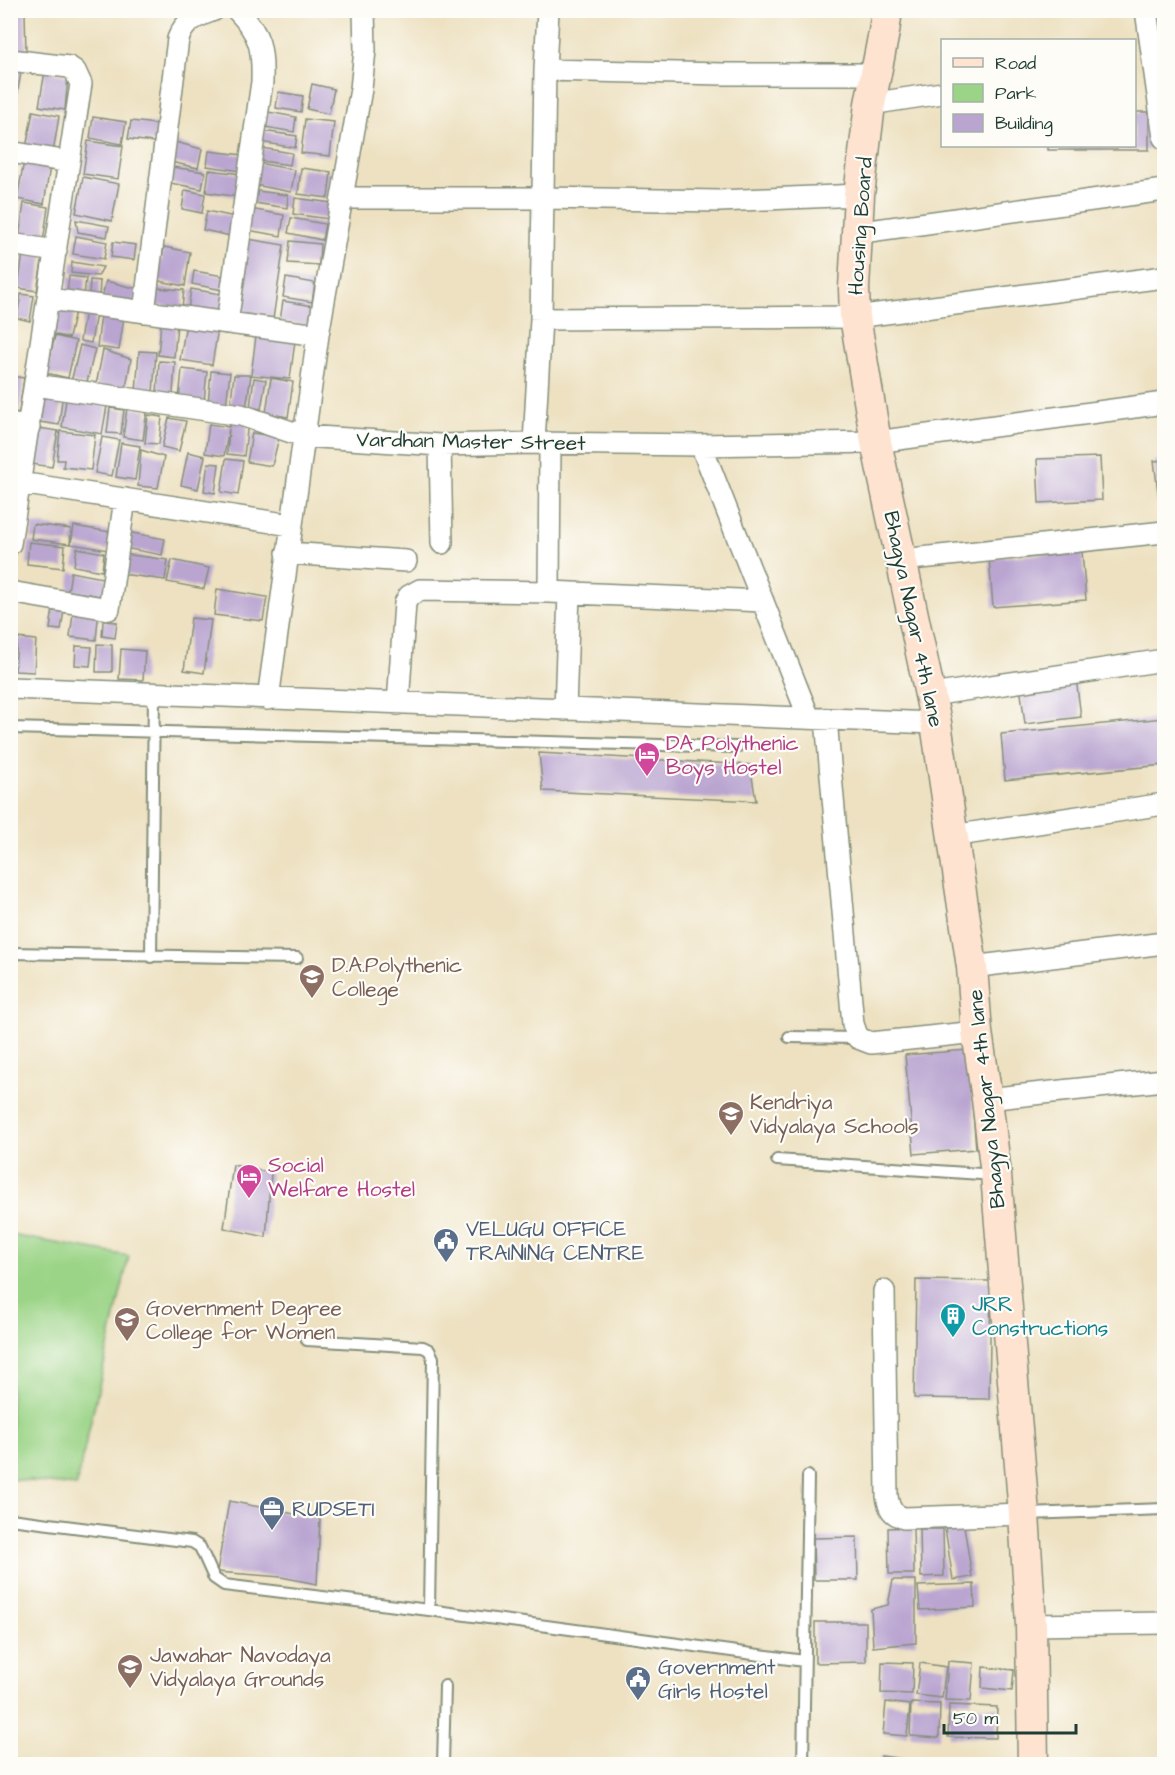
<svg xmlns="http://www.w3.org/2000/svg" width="1175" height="1775" font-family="'Architects Daughter',sans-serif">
<rect width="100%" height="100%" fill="#fdfcf7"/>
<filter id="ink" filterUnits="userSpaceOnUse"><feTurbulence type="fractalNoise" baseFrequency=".0167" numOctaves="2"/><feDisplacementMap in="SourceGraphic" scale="12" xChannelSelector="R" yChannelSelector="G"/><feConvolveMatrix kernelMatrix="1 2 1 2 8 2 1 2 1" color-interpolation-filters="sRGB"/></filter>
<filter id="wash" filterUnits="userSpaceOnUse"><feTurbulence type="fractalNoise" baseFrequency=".008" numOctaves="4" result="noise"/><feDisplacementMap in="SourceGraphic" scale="24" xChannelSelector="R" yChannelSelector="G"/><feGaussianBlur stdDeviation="1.35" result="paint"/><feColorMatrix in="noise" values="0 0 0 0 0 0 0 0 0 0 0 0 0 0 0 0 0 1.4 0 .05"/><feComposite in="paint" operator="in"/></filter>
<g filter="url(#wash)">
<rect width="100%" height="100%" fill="#ede1c1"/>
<path fill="#9bd487" stroke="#5d885e" stroke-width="1.5" d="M11,1235L129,1256L76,1486L11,1479Z"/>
<g id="blocks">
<path fill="#baa5d1" d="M10,12H25L26,53H10Z
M10,65L22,67L15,106H10Z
M45,71L68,76L65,110L39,106Z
M312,84L334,89L329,114L307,109Z
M278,92L303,96L301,112L276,108Z
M33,111L59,116L53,153L26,148Z
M268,112L296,117L294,132L265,127Z
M1134,112H1149V150H1048V146H1134Z
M93,117L126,122L122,144L90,138Z
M305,119L334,122L330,156L301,153Z
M131,121L164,125L162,143L128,139Z
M262,131L297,136L295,148L260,142Z
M88,141L123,146L118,179L83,174Z
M171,141L202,149L198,168L166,161Z
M256,147L292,153L290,165L254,160Z
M209,151L243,155L241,171L207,166Z
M24,161L50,166L44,204L17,199Z
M259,163L295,170L291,192L255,185Z
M172,167L205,172L202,189L170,183Z
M301,168L331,172L328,198L298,194Z
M209,170L241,174L238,197L206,192Z
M83,177L119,184L112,221L76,213Z
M185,190L205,194L202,213L182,209Z
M250,190L288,195L287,208L248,202Z
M295,198L332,203L329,219L293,214Z
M24,203L48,207L43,242L19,238Z
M250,209L284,215L281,236L247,230Z
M207,211L235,217L231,236L203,230Z
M291,218L325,224L322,240L288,233Z
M76,220L109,226L107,237L78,232Z
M76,236L107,242L104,259L73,254Z
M248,239L284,245L273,319L237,314Z
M290,241L320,244L319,265L288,263Z
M113,242L136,245L134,260L111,257Z
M164,247L190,252L185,286L154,280L157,262H161Z
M10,253L17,254L14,285L10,284Z
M23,253L43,256L37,291L18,288Z
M72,262L103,267L98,276L71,273Z
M194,271L230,277L228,291L192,284Z
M69,276L86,278L84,295L67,293Z
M286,278L315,283L312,302L283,297Z
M90,280L100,281L99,298L89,297Z
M106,281L138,289L134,305L102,297Z
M156,288L184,290L182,308L155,305Z
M191,289L227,295L223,316L188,310Z
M10,290L17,291L12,321H10Z
M21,294L34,296L30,321L17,318Z
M283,301L314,306L311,326L280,321Z
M57,307L75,311L69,338L52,334Z
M85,311L96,313L91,343L80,341Z
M101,314L124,317L119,350L97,347Z
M161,322L177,324L174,357L158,355Z
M186,323L218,328L212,365L180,360Z
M55,336L76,341L68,378L46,373Z
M256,336L295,341L290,379L251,375L246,409L230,408L234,375H251Z
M80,345L95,349L86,386L71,382Z
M103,350L131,359L125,393L96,385Z
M139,351L156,352L153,393L136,392Z
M159,361L175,362L173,394L157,393Z
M182,369L207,372L204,402L179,400Z
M211,371L230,373L226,406L208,404Z
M10,376L24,378L19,413L10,411Z
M254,378L266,380L261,409L250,407Z
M271,378L293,382L288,417L266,413Z
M43,397L62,399L59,425L40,422Z
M66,400L107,406L102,434L62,427Z
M110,408L124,410L121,434L107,433Z
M127,408L147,410L143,440L123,437Z
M148,415L162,417L159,444L145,443Z
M169,418L186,421L179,451L162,447Z
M230,420L248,422L244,456L227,454L229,429L224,456L205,453L209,424L229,427Z
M39,428L58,431L52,467L32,464Z
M60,431L95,435L91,470L63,467L64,460H57Z
M252,433L279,437L272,466L247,462Z
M102,437L119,440L112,476L95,473Z
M121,443L140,446L135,480L116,477Z
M141,450L164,457L158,488L138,486Z
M188,452L205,456L198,489L181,485Z
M1100,457L1102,500L1039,503L1037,459Z
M226,459L243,461L238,495L221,492Z
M1164,460V499L1159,500L1154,461Z
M208,463L219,464L215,493L204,491Z
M33,524L71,529L70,544L31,539Z
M74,526L111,532L108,550L71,544Z
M127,532L165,539L162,555L124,548Z
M29,542L65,546L63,568L27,564Z
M77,548L104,553L102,571L74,566Z
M1082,551L1086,600L993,607L989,558Z
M124,554L168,560L165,580L122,574Z
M172,560L209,568L204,589L167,582Z
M71,572L108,579L105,597L68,591Z
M217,589L267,597L263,621L214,615Z
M54,601L65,603L61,630L50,629Z
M74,606L99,609L96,640L70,637Z
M191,618L211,620L204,673L184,670Z
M103,621L117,622L115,638L102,636Z
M17,638L36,640L34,672L15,671Z
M97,644L112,645V672H96Z
M76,646L92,647L90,666L75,665Z
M121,649L145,651L143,680L119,679Z
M1076,678L1081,717L1025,724L1020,686Z
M1164,718V765L1005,780L1001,734Z
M539,753L750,765L756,801L543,791Z
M968,1050L976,1149L914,1154L905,1055Z
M233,1165L271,1173L266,1237L224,1228Z
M916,1280L991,1281L989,1399L914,1398Z
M229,1501L320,1519L317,1584L281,1577L217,1572Z
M964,1526L972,1577L953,1580L945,1528Z
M913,1527L914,1574H889L888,1528Z
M920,1529H943L944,1576L921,1577Z
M857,1537L858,1580H814L813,1538Z
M893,1580H916V1643L873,1647L871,1609L888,1605Z
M974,1584L975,1607L920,1610L918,1586Z
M815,1622H866V1662L815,1663Z
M948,1661L974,1663L971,1701L945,1700Z
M882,1662L913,1663L912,1694L881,1693Z
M920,1663L946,1667L942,1698L916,1695Z
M983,1667L1014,1670L1012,1691L982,1688Z
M886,1702L910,1705L907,1736L883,1734Z
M911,1703L940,1704L939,1738L910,1736Z
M949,1705L997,1707L996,1738L948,1737Z
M881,1756L926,1762V1764H880Z"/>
</g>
</g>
<g filter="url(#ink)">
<use href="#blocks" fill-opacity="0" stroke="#868f7a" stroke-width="1.5"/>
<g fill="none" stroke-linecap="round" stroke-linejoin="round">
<defs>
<path id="service" d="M10,728L737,747
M10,953L297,958
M151,957L154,694
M789,1037L858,1038
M777,1160L995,1175
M307,1340L423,1347L429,1350L433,1358L429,1610
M1027,1514L1164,1509
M10,1519L192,1542L200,1547L214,1578L224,1585L429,1610L804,1661
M443,1764L445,1686
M803,1764L808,1476"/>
<path id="minor" d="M1146,10L1164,138
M10,60L69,67L75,71L81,84L10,544
M545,70L723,74H876
M870,104L942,93
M10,152L69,162
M344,198H544L719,201L859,195
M855,233L1164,190
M10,244L56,251
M49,299L318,335
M144,312L178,39C185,20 196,17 214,10
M541,319L855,317L1164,277
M227,323L262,82C263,49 261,35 237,10
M35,385L241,415L303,436L440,445L534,443L701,445L876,442L1164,403
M10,424L29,427
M534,443L541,319L545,70L548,10
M440,445L442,543
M701,445L809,718
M20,483L291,525
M287,553L406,561
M902,560L1164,532
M10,592L109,609L125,499
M549,592L550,443
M10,688L936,723
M931,695L1164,660
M268,699L318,335L361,89L365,50L364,10
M398,704L405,603L409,596L420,590L549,592L763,601
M565,710L569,593
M826,719L853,1024L858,1038L871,1043L977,1032
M952,836L1164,804
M972,967L1164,943
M987,1099L1164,1080
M884,1291L887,1496C889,1509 892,1514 904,1518L1024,1514
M1031,1625L1164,1623"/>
<path id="secondary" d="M887,10L884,32L870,104L859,195L854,288L855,317L876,442L936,723L972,967L977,1032L987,1099L996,1175L1024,1514L1031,1625L1033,1764"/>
</defs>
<use href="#service" stroke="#868f7a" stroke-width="14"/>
<use href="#minor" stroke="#868f7a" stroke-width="24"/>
<use href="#secondary" stroke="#868f7a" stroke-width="33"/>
<use href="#service" stroke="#fff" stroke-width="10"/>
<use href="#minor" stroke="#fff" stroke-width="21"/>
<use href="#secondary" stroke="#fee3d1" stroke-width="30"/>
</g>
</g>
<defs>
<symbol id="hotel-pin" viewBox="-11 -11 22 30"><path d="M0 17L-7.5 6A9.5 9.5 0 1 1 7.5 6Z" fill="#d1479c" stroke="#fdfcf7"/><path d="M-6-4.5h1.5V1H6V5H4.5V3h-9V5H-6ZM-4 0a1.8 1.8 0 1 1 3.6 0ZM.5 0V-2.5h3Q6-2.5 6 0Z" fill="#fff"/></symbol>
<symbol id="university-pin" viewBox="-11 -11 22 30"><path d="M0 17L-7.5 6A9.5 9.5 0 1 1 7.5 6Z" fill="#8d6e63" stroke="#fdfcf7"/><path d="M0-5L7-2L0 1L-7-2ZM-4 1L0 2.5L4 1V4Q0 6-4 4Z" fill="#fff"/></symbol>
<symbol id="school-pin" viewBox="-11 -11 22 30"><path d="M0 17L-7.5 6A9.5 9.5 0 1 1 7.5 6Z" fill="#8d6e63" stroke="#fdfcf7"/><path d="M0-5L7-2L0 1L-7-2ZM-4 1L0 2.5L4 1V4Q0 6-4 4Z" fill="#fff"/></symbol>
<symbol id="civic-pin" viewBox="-11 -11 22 30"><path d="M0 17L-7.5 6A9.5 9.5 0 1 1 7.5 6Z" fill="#5c6f8a" stroke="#fdfcf7"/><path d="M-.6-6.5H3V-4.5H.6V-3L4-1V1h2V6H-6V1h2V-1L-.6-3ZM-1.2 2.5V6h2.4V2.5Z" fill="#fff"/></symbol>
<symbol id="building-pin" viewBox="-11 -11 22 30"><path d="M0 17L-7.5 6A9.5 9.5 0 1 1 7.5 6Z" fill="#0f9aa8" stroke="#fdfcf7"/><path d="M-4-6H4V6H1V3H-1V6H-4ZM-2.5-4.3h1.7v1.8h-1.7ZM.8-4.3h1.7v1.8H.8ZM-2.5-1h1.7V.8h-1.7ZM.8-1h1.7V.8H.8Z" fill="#fff"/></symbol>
<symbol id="office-pin" viewBox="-11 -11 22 30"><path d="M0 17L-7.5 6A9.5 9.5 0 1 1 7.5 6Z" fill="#5c6f8a" stroke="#fdfcf7"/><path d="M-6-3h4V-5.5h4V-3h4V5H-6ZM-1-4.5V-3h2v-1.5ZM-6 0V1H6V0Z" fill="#fff"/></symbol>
</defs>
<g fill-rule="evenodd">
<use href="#hotel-pin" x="632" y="740" width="30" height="40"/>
<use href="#university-pin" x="297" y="962" width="30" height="40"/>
<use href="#school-pin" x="716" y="1099" width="30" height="40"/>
<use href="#hotel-pin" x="234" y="1162" width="30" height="40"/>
<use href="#civic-pin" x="431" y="1226" width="30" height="40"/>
<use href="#building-pin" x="938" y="1301" width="30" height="40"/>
<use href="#university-pin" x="112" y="1305" width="30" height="40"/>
<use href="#office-pin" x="257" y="1494" width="30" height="40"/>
<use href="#school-pin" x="115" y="1652" width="30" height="40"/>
<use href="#civic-pin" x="623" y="1664" width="30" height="40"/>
</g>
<g text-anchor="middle" stroke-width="4.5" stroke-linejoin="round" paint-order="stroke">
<g font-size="21" fill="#1f3d34" stroke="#fdfcf7">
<text transform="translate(860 226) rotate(-86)" y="7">Housing Board</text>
<text transform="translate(471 441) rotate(1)" y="7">Vardhan Master Street</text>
<text transform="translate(914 619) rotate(78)" y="7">Bhagya Nagar 4th lane</text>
<text transform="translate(986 1099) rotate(-96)" y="7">Bhagya Nagar 4th lane</text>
</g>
<g font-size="21" fill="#b23c85" stroke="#fdfcf7" text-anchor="start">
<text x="666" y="750">DA Polythenic<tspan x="666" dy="24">Boys Hostel</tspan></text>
<text x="268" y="1172">Social<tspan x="268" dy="24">Welfare Hostel</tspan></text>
</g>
<g font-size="21" fill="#785e54" stroke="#fdfcf7" text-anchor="start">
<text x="332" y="972">D.A.Polythenic<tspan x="332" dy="24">College</tspan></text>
<text x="750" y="1109">Kendriya<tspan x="750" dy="24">Vidyalaya Schools</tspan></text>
<text x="146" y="1315">Government Degree<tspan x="146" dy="24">College for Women</tspan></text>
<text x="150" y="1662">Jawahar Navodaya<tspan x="150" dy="24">Vidyalaya Grounds</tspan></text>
</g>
<g font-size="21" fill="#4e5e75" stroke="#fdfcf7" text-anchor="start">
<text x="466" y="1236">VELUGU OFFICE<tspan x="466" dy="24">TRAINING CENTRE</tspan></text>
<text x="292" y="1516">RUDSETI</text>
<text x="658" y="1674">Government<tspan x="658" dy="24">Girls Hostel</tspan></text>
</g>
<g font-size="21" fill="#0d838f" stroke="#fdfcf7" text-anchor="start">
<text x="972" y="1311">JRR<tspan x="972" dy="24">Constructions</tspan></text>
</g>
</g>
<rect width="1175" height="1775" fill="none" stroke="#fdfcf7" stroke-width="36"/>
<rect x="941" y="39" width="195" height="108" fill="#fdfcf7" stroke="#a4b0a9" stroke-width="1.5"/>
<rect x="953" y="58" width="30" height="9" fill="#fee3d1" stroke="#a4b0a9" stroke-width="1.5"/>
<text x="995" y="69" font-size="18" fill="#1f3d34">Road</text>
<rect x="953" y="84" width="30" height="18" fill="#9bd487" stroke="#a4b0a9" stroke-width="1.5"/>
<text x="995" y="99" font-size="18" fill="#1f3d34">Park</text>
<rect x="953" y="114" width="30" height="18" fill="#baa5d1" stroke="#a4b0a9" stroke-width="1.5"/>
<text x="995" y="129" font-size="18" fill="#1f3d34">Building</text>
<path d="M944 1724v9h132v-9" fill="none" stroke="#1f3d34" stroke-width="3"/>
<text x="953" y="1724" font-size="18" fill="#1f3d34" stroke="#fdfcf7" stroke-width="4.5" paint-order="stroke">50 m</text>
</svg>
